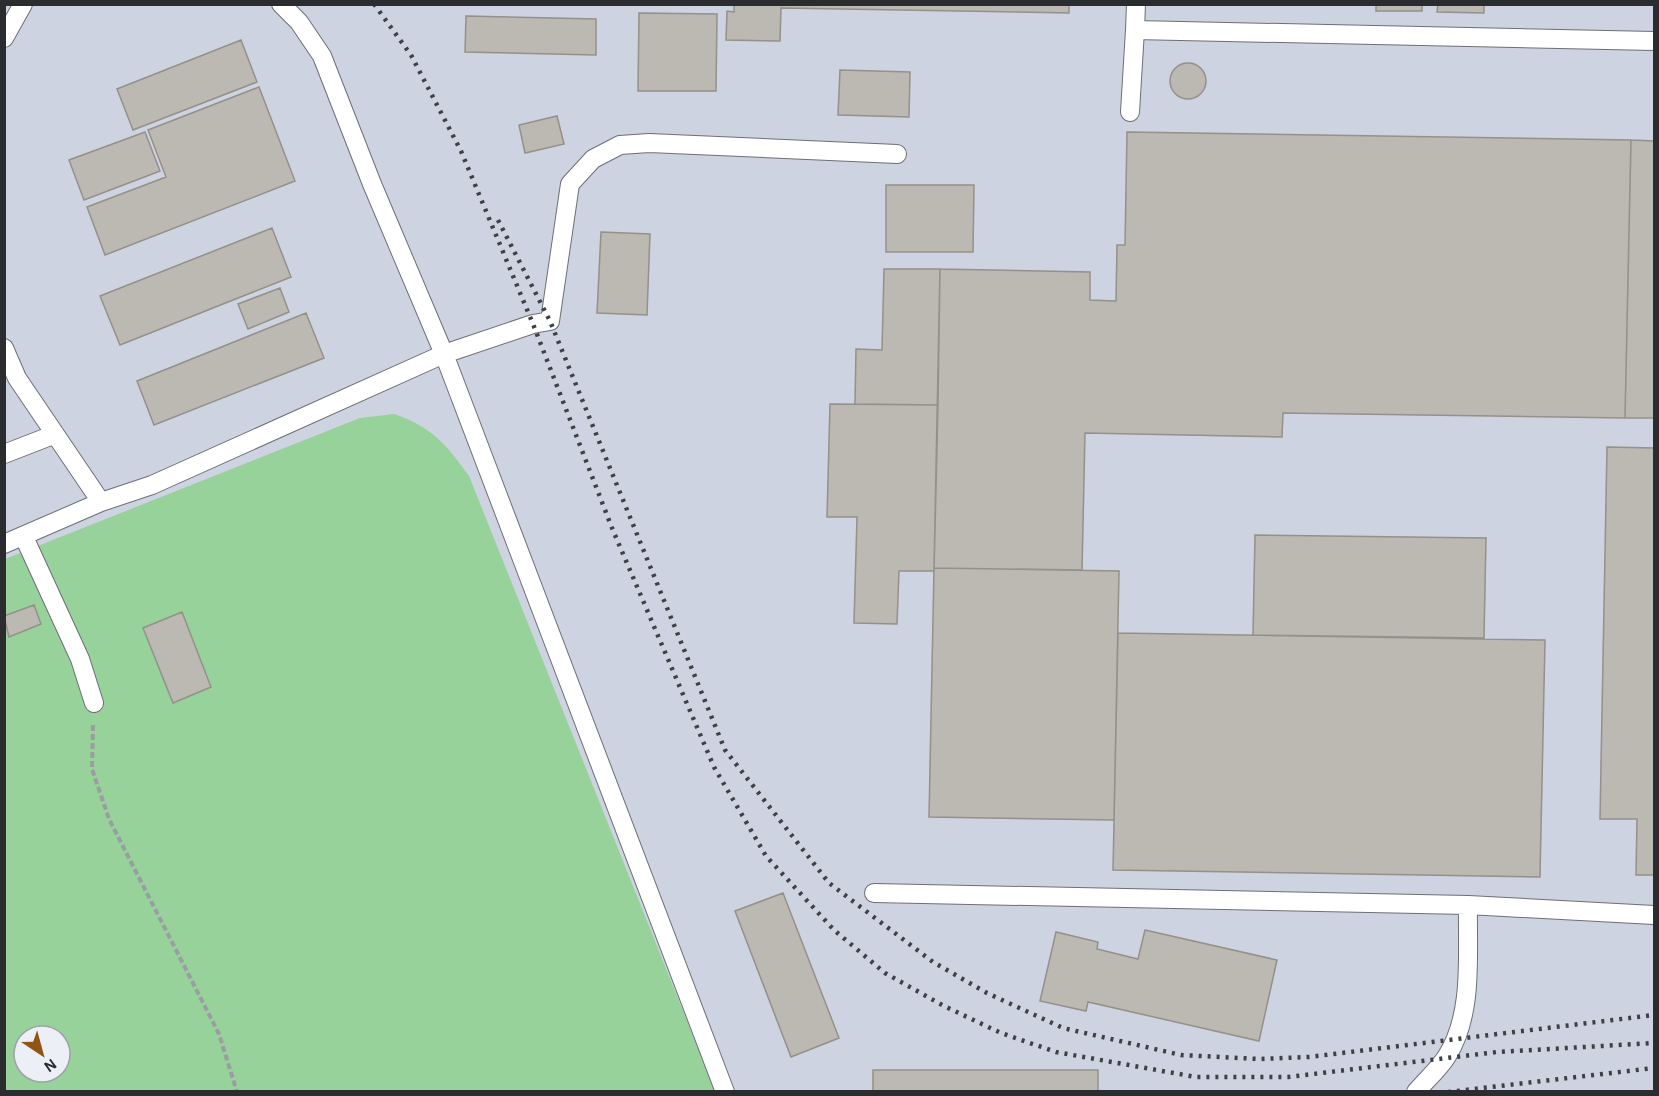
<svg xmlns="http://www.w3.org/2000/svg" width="1659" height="1096" font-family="'Alegreya Sans',sans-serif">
<rect width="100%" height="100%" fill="#dfe1e8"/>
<path fill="#ced3e1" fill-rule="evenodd" d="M5,5H1654V1091L5,1092ZM24,1036H60V1072H24Z"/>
<path fill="#96d29a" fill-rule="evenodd" d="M394,414C432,427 446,444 469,476L715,1091L5,1092V559L360,418ZM24,1036H60V1072H24Z"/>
<path fill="#bcb8b2" stroke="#94908a" stroke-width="1.5" d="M734,4H1069V13L781,8L780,41L726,40L727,11L734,12Z
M1376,4H1422V11H1376Z
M1438,4H1484V13L1437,12Z
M639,13L717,14L716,91H638Z
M466,16L596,19V55L465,52Z
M241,40L257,82L133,130L117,89Z
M1170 81a18 18 0 1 1 36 0a18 18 0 1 1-36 0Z
M840,70L910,72L909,117L838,115Z
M259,87L295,181L105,255L87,207L166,177L148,130Z
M557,116L564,144L525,153L519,125Z
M145,132L160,171L84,200L69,160Z
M1127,132L1631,140L1625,418L1283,413L1282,437L1085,433L1082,570L934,568L940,269L1090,272V300L1116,301L1117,245H1125Z
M1631,140L1654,141V418H1625Z
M886,185H974L973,252H886Z
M272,228L291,277L120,345L100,296Z
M601,232L650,234L647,315L597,313Z
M884,269H940L938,405L855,404L856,349L882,350Z
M280,288L289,312L248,329L238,304Z
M306,313L324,358L154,425L137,381Z
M830,404L938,405L934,571H899L897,624L854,623L857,517H827Z
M1607,447L1654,448V875H1636L1637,819H1600Z
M1255,535L1486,538L1484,638L1253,635Z
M934,568L1119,571L1114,820L929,817Z
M34,605L41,624L9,637L4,616Z
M182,612L211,687L173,703L143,628Z
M1118,633L1545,640L1540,877L1113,870Z
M783,893L839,1038L791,1057L735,911Z
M1145,930L1277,960L1259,1041L1088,1002L1086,1011L1040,1001L1056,932L1098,942L1097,949L1138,959Z
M873,1070H1098V1092H873Z"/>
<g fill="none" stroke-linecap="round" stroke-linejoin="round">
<defs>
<path id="lane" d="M281,4L299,22L322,56L372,184L444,354L725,1092
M1136,4L1135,30L1654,41
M4,38L23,4
M1130,112L1135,30
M4,348L17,378L101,502
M4,454L53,435
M24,537L80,659L94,703
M4,544L101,502L152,485L444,354L533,324L550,321L570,184L593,159L620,145L649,143L897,154
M874,893L1468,905L1654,915
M1416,1092C1426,1080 1439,1069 1447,1056C1474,1013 1467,954 1468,905"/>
</defs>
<use href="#lane" stroke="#6c6f75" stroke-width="20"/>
<path stroke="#9c9da3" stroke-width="4" stroke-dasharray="6 3" stroke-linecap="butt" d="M93,725L92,769L109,819L219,1034L237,1092"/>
<use href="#lane" stroke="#fff" stroke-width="18"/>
<path stroke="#3f4043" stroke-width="4.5" stroke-dasharray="3 6" stroke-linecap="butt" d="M374,4L411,55L461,151L533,324L612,528L714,767L766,856L834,930L885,973L944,1006L1001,1033L1056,1052L1196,1077H1288L1497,1052L1654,1043
M498,220L550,321L725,750L829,883L933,962L987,993L1063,1028L1181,1055L1259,1059L1309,1057L1654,1015
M1448,1092L1654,1068"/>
</g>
<rect width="1659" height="1096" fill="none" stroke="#2b2c2f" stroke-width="12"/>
<g transform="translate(42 1054) rotate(144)"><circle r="28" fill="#eceff5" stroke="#9fa1a6" stroke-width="1.5"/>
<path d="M0-4.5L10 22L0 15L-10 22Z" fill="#905415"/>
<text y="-9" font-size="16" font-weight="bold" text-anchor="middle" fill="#2b2c2f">N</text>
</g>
</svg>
